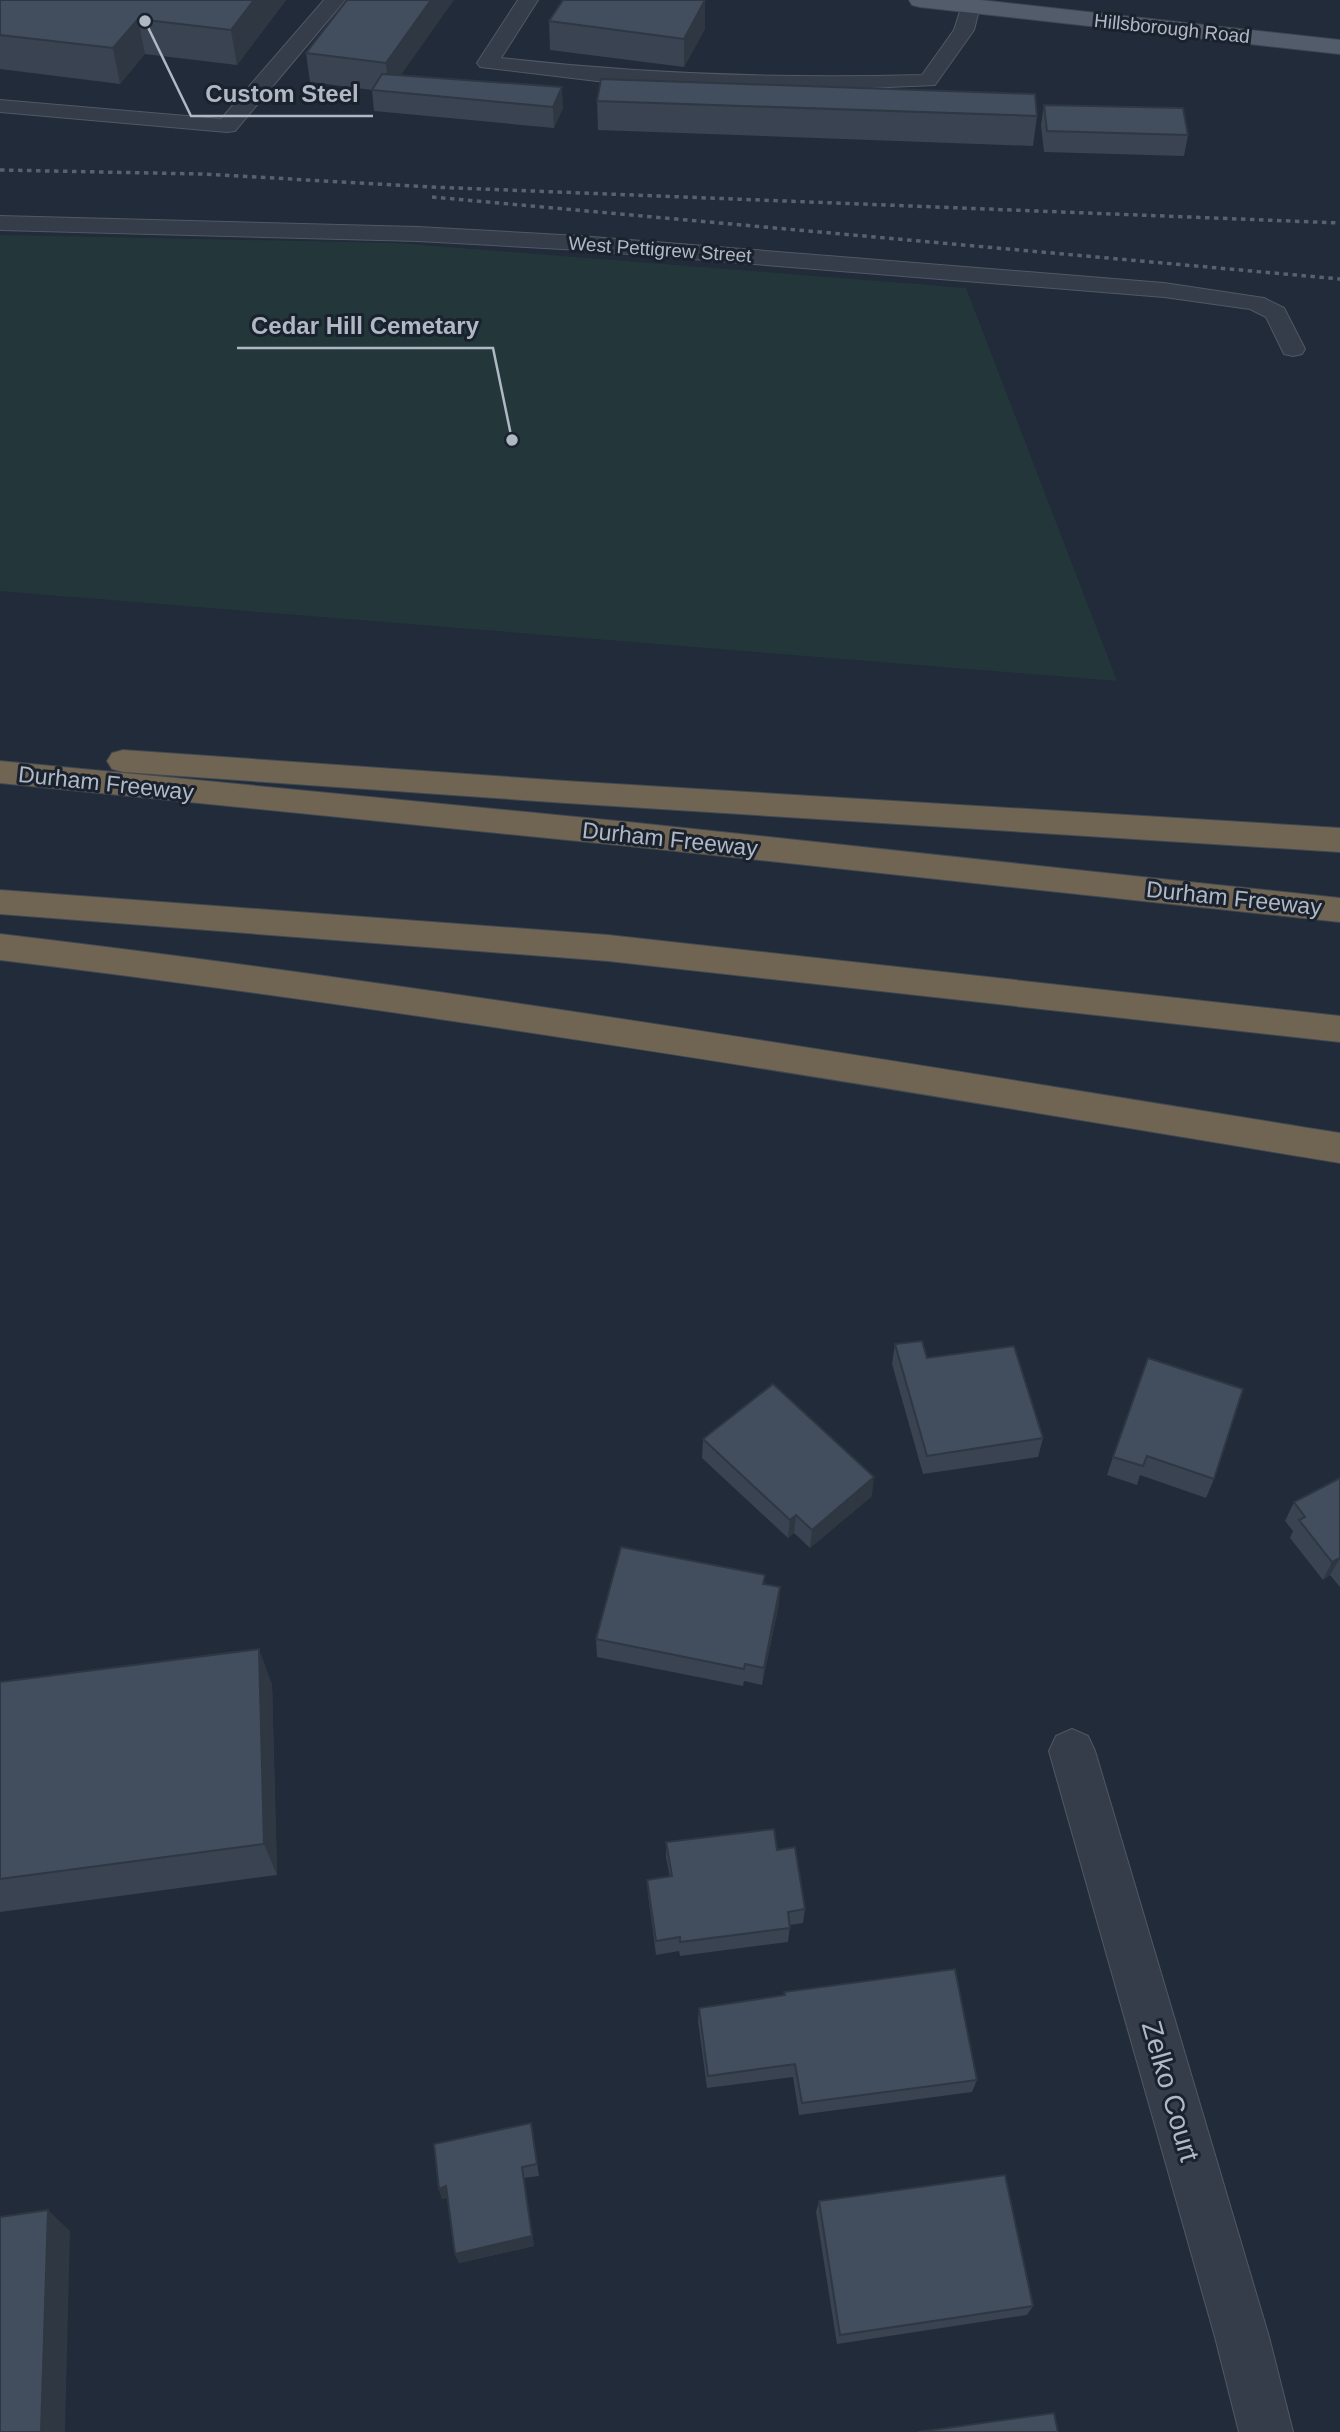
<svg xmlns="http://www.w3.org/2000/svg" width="1340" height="2432" font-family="Helvetica,sans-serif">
<rect width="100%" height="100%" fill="#212b39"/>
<path fill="#23373a" d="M0,235L397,243L966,288L1117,681L0,591Z"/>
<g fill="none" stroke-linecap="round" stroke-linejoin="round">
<defs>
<path id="service" d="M324,0H345L235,131L227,132L0,112V100L221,119Z
M518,0H538L501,58C641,74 781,79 922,75L954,30L963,2H977L980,6L974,30L935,85L818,90L708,87L597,81L480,67L477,63Z
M0,216L418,227L580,236L1164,283L1264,298L1284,308L1305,349L1302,354L1293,356L1284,354L1266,317L1250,309L1164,297L580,250L418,241L0,230Z"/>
<path id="minor" d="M1072,1729L1088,1736L1095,1751L1269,2337L1293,2432H1239L1215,2337L1049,1751L1056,1736Z"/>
<path id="primary" d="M909,0H980L1340,40V54L920,7L912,5Z"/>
<path id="motorway" d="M123,750L566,781L1340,828V852L566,803L123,772L112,769L107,761L112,753Z
M0,761L628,822L1340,898V922L628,846L0,783Z
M0,890L608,935L1340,1016V1042L608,961L0,914Z
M0,934C448,987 894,1061 1340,1133V1163C894,1089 448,1014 0,960Z"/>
</defs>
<use href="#service" stroke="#505864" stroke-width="2"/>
<use href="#minor" stroke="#505864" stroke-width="2"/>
<use href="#primary" stroke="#3e4653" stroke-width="2"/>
<use href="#motorway" stroke="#404854" stroke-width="2"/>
<use href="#service" fill="#353d4a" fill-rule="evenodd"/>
<use href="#minor" fill="#353d4a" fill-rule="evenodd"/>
<use href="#primary" fill="#535c6a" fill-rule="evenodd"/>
<use href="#motorway" fill="#706452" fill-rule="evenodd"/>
<path stroke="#576171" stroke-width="3.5" stroke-dasharray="4.5 4.5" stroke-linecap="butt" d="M0,170L202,174L431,187L1340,223
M432,197L1340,279"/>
</g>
<path fill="#394351" d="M0,0H286L237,65L145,54L120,84L0,69Z
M347,0L401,75L563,108L554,128L374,111L372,90L310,82L306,53Z
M549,21L705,29L684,67L550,50Z
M597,101L1037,116L1033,146L598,130Z
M1044,105L1188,135L1184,156L1044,152L1041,125Z
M895,1344L927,1358L1043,1438L1038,1457L923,1474L892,1364Z
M1243,1389L1214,1479L1206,1498L1140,1475L1137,1485L1107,1475L1113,1457Z
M703,1439L872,1496L810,1548L794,1533L788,1538L702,1458Z
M1340,1478V1587L1330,1575L1323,1580L1290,1538L1293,1531L1285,1521L1294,1502Z
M764,1584L779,1604L762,1685L744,1681L743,1686L597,1657L596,1639Z
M0,1682L272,1684L277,1875L0,1912Z
M666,1842L777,1850L805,1909L803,1923L790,1925L788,1942L680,1956L679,1951L656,1955L648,1895L647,1880L670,1877L666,1857Z
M784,1992L977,2080L972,2092L799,2115L793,2077L707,2088L698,2021L699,2008L784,1995Z
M533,2135L539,2176L524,2178L534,2246L459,2263L455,2254L447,2198L442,2199L439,2189Z
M819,2201L1033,2306L1027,2315L837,2344L816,2212Z"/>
<path fill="#2e3742" d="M254,0H286L237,65L231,30Z
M431,0H454L389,92L386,63Z
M705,0V29L684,67V39Z
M138,19L145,54L120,84L113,48Z
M562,87L563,108L554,128L553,107Z
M874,1477L872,1496L810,1548L812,1530Z
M796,1515L794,1533L788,1538L790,1520Z
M1340,1558L1330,1575L1323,1580L1332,1562Z
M780,1587L779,1604L762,1685L764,1668Z
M259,1649L272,1684L277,1875L264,1844Z
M522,2167L534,2246L459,2263L455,2254Z
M446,2186L449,2197L442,2199L439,2189Z
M48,2210L70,2231L65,2432H41Z"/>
<path fill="#424e5e" stroke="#2e3742" stroke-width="2" d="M0,0H254L231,30L138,19L113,48L0,35Z
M347,0H431L386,63L306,53Z
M563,0H705L684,39L549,21Z
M382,74L562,87L553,107L372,90Z
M601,79L1035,94L1037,116L597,101Z
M1044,105L1183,108L1188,135L1047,131Z
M922,1341L927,1358L1014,1346L1043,1438L927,1456L895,1344Z
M1148,1358L1243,1389L1214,1479L1147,1456L1143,1466L1113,1457Z
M773,1384L874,1477L812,1530L796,1515L790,1520L703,1439Z
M1340,1478V1558L1332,1562L1299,1520L1305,1517L1294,1502Z
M621,1547L765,1575L763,1584L780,1587L764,1668L745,1664L744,1669L596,1639Z
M259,1649L264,1844L0,1879V1682Z
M774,1829L777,1850L795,1847L805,1909L788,1912L790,1928L680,1942V1937L656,1941L647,1880L672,1876L666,1842Z
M955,1969L977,2080L802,2103L795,2064L708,2076L699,2008L785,1995L784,1992Z
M531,2123L537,2164L522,2167L532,2236L455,2254L446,2186L439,2189L434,2144Z
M1005,2175L1033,2306L840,2335L819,2201Z
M48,2210L41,2432H0V2217Z
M1054,2413L1058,2432H918Z"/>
<g text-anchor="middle" stroke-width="6" stroke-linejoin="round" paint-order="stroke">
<g font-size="19" fill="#b0b8c6" stroke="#1a222e">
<text transform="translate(1172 28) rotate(6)" y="7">Hillsborough Road</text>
<text transform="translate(660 249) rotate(4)" y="7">West Pettigrew Street</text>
</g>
<g font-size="23" fill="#b0b8c6" stroke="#1a222e">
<text transform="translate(106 783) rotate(6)" y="8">Durham Freeway</text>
<text transform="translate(670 839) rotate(6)" y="8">Durham Freeway</text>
<text transform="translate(1234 898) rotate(6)" y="8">Durham Freeway</text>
</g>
<g font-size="28" fill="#b0b8c6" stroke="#1a222e">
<text transform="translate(1171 2091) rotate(74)" y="10">Zelko Court</text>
</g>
</g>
<path fill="none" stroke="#b0b8c6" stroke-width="2.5" d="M145 21L191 116H373M512 440L493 348H237"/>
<g fill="#b0b8c6" stroke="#1a222e" stroke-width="2.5">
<circle cx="145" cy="21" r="7"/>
<circle cx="512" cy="440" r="7"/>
</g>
<g font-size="24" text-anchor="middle" font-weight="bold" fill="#b0b8c6" stroke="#1a222e" stroke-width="6" stroke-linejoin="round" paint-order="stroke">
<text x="282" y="102">Custom Steel</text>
<text x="365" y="334">Cedar Hill Cemetary</text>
</g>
</svg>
